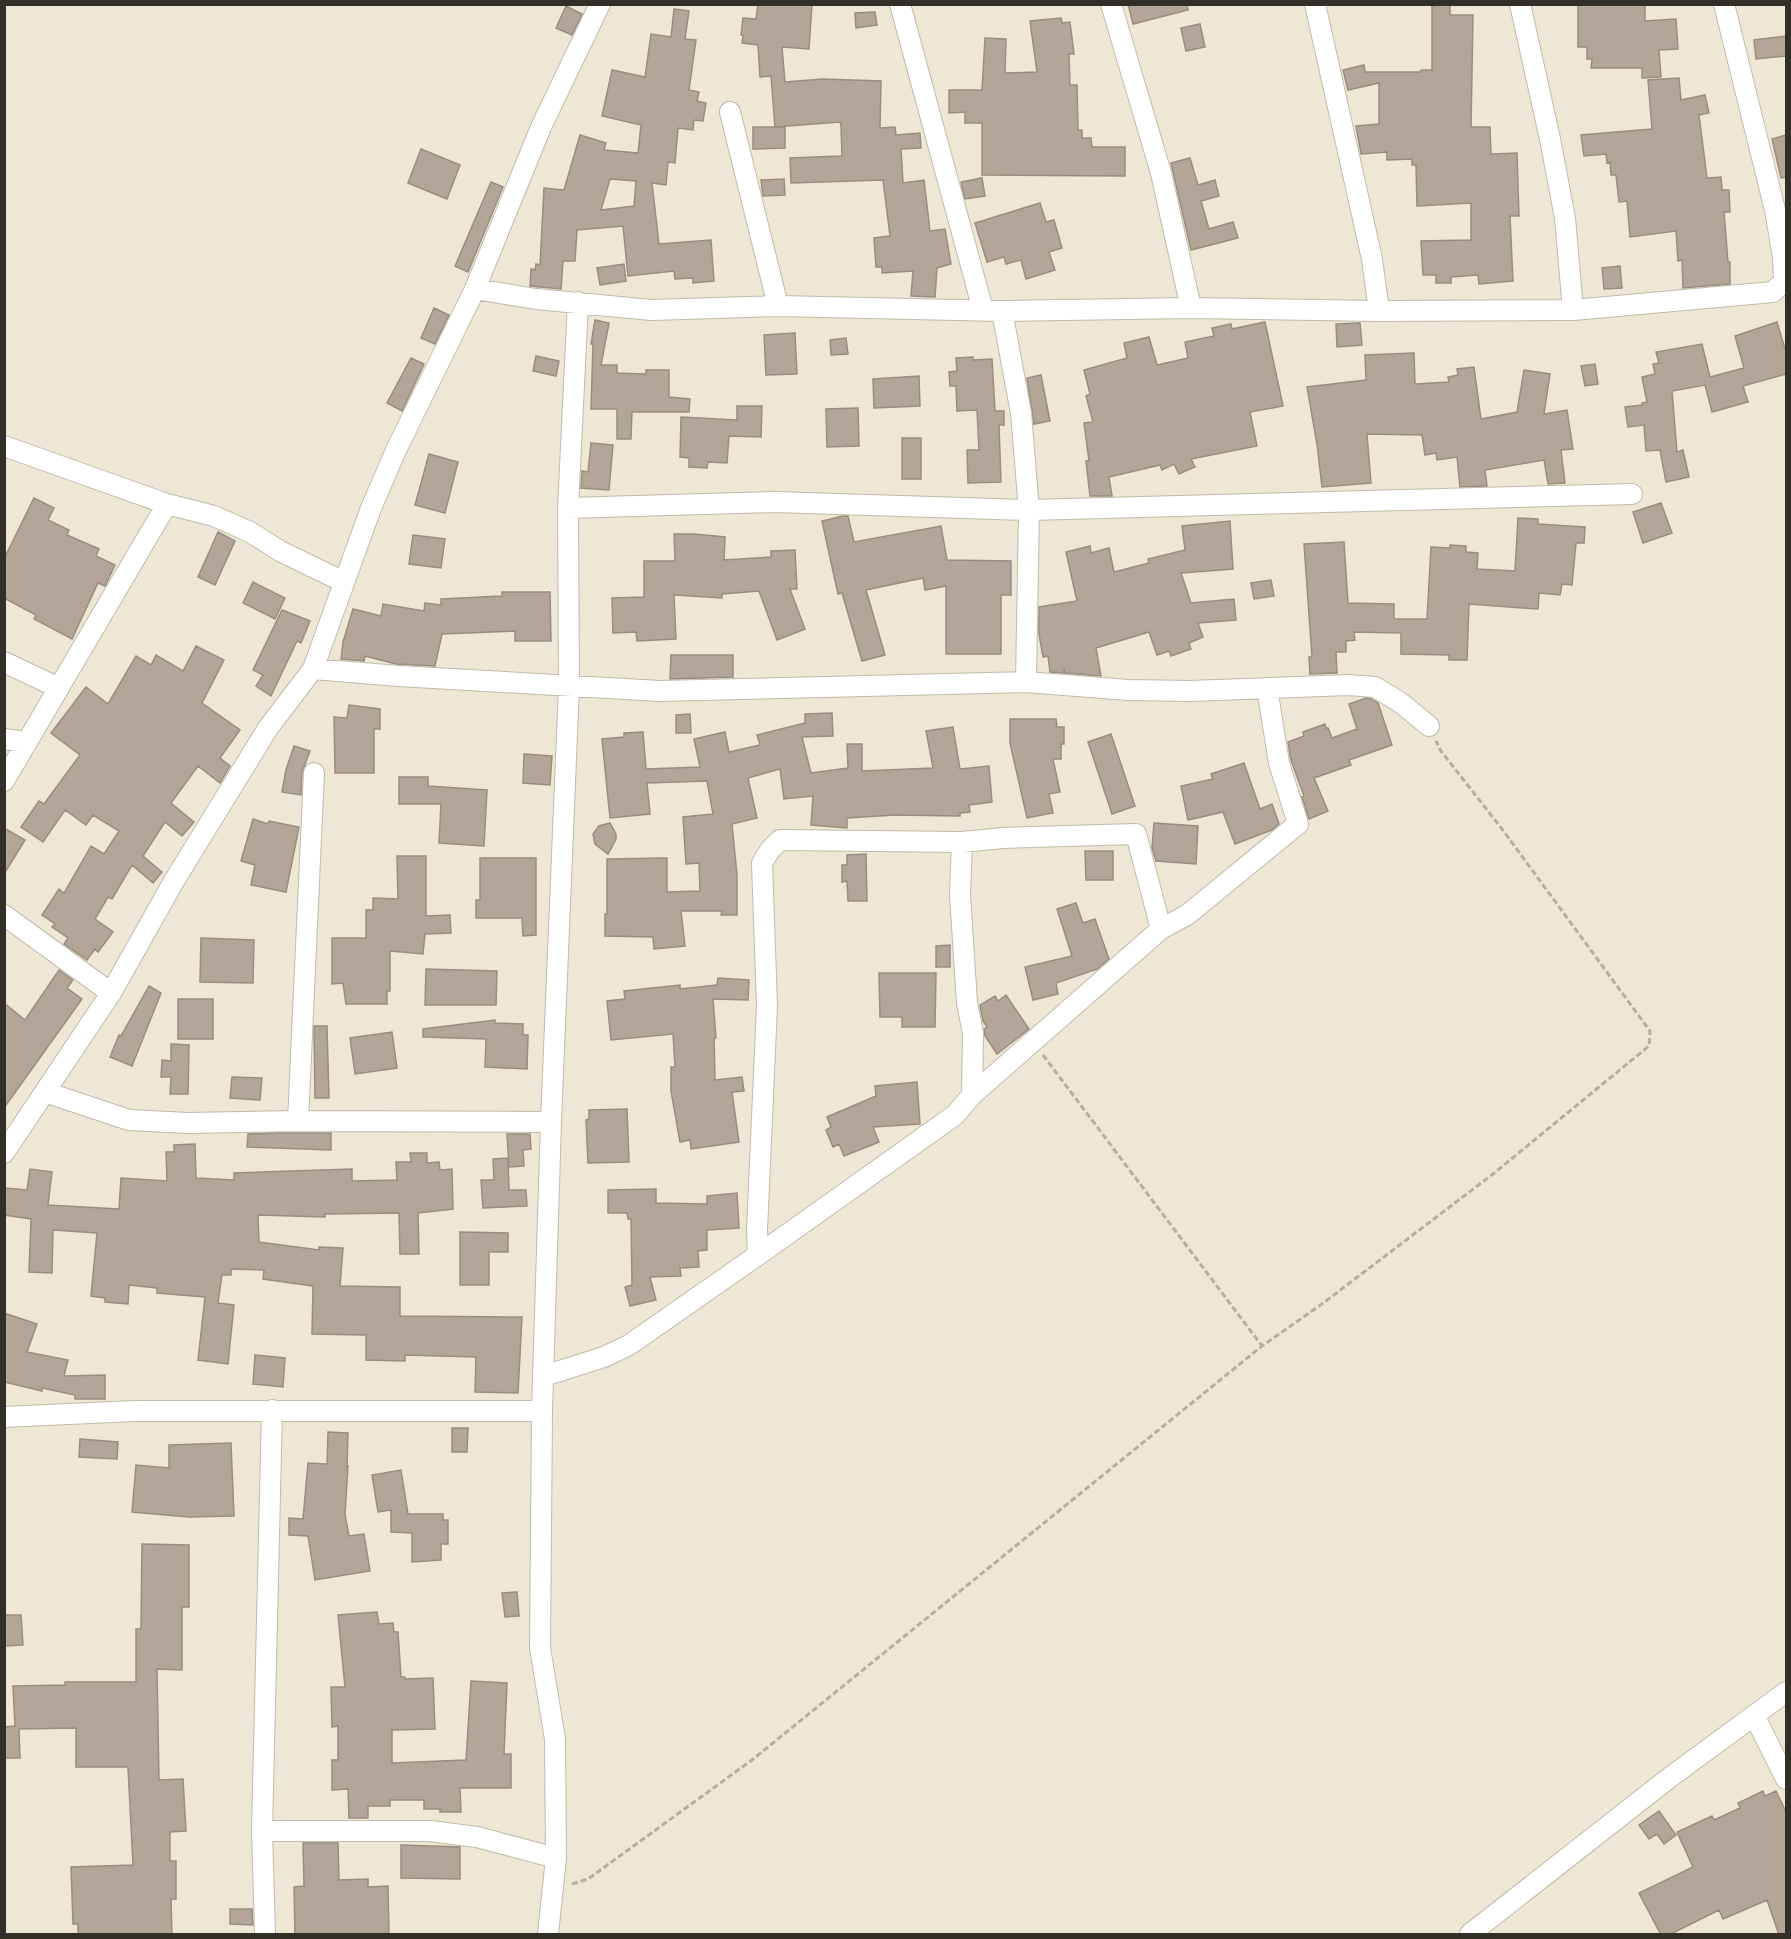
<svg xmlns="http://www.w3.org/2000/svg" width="1791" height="1939" font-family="'Asap Condensed',sans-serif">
<rect width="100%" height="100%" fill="#eee7d5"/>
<path fill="#b3a698" stroke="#9a8d7f" stroke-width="1.5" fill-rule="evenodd" d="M758,4H812L809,49L782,47L785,82L823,79L881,81L880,128L895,127L896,135L920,133L921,148L901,149L903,183L924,180L930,231L945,229L951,264L937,268L935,297L911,296L913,271L882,273V267H876L874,238L890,236L883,180L791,183L790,158L842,156L841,125L840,122L775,127L771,76L760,77L758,45L742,43L743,35H741L743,18L756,19Z
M1128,4H1187L1188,10L1133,24Z
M1432,4H1450V15H1473L1471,127H1490L1491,154L1517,153L1519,216H1510L1513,281L1479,284L1478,275L1451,277V283H1436V275H1423L1421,241L1471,240V203L1417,206L1416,165H1412V159L1387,160V152L1361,154L1356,126L1379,124V83L1348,90L1343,70L1364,65L1365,72H1420L1421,70H1432Z
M1578,4H1645V21L1676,19L1678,49L1659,50L1661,77L1642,78V68H1591L1592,59H1587V47H1578Z
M566,6L582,14L572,35L556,28Z
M674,9L689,11L685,39L696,40L689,90L699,92L697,101L706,103L703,121L694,120L693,130L678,128L675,163L668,162L666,185L652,183L659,244L711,240L714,281L693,283V278L675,279L674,271L628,276L623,226L577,230L575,261H563L561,289L530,286L531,269L535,270L536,264L540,265L544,188L564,190L580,135L606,143L604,150L638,153L641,125L602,116L612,70L645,77L651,34L671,37ZM610,179L636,181L634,206L601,210Z
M875,12L877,25L856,28L855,13Z
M1061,18L1062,23L1070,22L1074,54H1069L1070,85H1077L1078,130H1082V138H1091L1092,147H1125V176L982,175V123H965V112L949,113V90H982L985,38L1006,39L1005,73L1037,72L1030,21Z
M1200,24L1205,47L1186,51L1181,28Z
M1786,36V56L1756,59L1754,40Z
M1679,78L1681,100L1705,95L1709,113L1699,115L1707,178L1721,177L1722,190H1729L1730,212H1724L1728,262H1730V284L1683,288L1682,260L1678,261L1676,231L1630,237L1627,201L1619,202L1616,175H1611L1610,162L1607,163L1606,154L1584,156L1581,135L1652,129L1648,80Z
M753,127H785V148L753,149Z
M1786,135V177L1781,178L1772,139Z
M421,149L460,165L447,199L408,183Z
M1190,158L1198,185L1215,180L1219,196L1201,201L1209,229L1233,222L1238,238L1191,250L1171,163Z
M982,178L985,196L965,199L961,182Z
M784,179L785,195L763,196L761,180Z
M491,182L503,187L468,272L455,266Z
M1040,203L1046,222L1054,220L1062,248L1049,252L1055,270L1026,279L1021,260L1006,264L1004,257L987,262L975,223Z
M624,264L626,281L600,285L597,268Z
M1620,266L1622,288L1604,289L1602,268Z
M434,308L449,315L435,344L421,338Z
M595,320L609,323L601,365H617V373L646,374V370H669V397L690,399L689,412H632L631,439H617V409H591L593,344H591Z
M1265,322L1283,406L1250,412L1257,446L1191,459L1195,467L1179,474L1174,464L1162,470L1160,465L1109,477L1112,496H1090L1086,461H1089L1084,423L1093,422L1086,396L1090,394L1084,370L1127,358L1124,343L1149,337L1157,365L1188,358L1185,342L1214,336L1212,328L1231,324L1232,329Z
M1777,322L1786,352V374L1743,386L1748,402L1712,412L1705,385L1672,391L1677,452L1683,450L1689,477L1666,482L1660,450L1646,451L1644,425L1628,427L1625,407L1642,405V403L1647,402L1642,377L1655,374L1653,364L1659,363L1656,352L1702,344L1710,377L1744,368L1735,336Z
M1360,323L1362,345L1337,347L1336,324Z
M795,333L797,374L766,375L764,335Z
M846,338L848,354L831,355L830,340Z
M1414,353L1415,384L1449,382L1448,377L1458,375L1457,369L1474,367L1481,419L1517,412L1524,370L1550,374L1544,414L1567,410L1573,449L1561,450L1565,483L1548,484L1544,460L1485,470L1487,486L1460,487L1457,457L1437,460L1436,453L1425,455L1422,435L1367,434L1371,483L1322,487L1317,444L1307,387L1366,380L1365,355Z
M536,356L559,361L556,376L533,371Z
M973,357V360L992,359L995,411H1004V425H999L1001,482L968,483L967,450H979L977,410L957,411L956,386H950L949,372L957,371L956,358Z
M411,358L424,364L402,411L387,403Z
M1595,364L1598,384L1585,386L1581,366Z
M1041,375L1050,421L1034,424L1027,378Z
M919,376L920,406L874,408L873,379Z
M737,406H762L761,437L729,436L727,463L708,462L707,468L689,467V458L680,457L681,417L737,420Z
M858,408L859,446L827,447L826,409Z
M902,438H921V479H902Z
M591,443L613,445L609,490L581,488L582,471L588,472Z
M429,454L458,462L445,513L415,505Z
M34,498L54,508L48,520L69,530L67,535L99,549L96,556L115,565L105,586L98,583L72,639L34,619L36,615L4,598V559Z
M1661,503L1672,533L1643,543L1633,512Z
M843,516H848L854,542L941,526L947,560L1011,561V595H1001V654H946V586L925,590L923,578L866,590L885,655L862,661L842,593L838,594L822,521Z
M1518,518L1538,519V524L1585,527L1584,543H1576L1572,585L1562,584L1560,595L1539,593L1538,609L1469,604L1467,660H1449V655L1401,654V633L1354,632L1355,640L1346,641V652H1336L1337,673L1310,674L1309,657H1312L1304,544L1344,542L1348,603L1394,604V619H1427L1431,547L1450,548V545L1466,546V552L1478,553L1477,569L1515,571Z
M1230,521L1233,569L1181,573L1191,603L1234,599L1236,620L1198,623L1203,637L1189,643L1191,649L1171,656L1169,651L1157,655L1149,632L1096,648L1101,676L1065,673L1064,669V673L1050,672L1048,656L1043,657L1039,634V607L1077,601L1066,552L1090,546L1091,553L1109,548L1114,572L1149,563L1148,559L1185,550L1182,526Z
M218,532L235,541L215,585L198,577Z
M674,534H694L725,537L724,560L771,557V551L795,550L797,589H790L805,629L777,640L759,591L722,594V598L674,595L676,639L637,641L636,632L613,633L612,598L644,597V561H675Z
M413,535L445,539L441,568L409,564Z
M1271,580L1274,596L1254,599L1251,583Z
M253,582L285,598L275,619L243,603Z
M502,592H550L551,641H515V631L442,634L435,666L396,664L365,656L364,661L341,659L343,642L353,609L381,616L383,604L424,611L425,603L441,605V599L502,596Z
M282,610L310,621L301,643L297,641L271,696L256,686L263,675L253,670Z
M196,646L224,660L202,703L240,730L220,758L230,766L220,783L198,766L171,803L194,822L182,836L165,822L143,856L162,872L153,883L132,865L112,899L108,897L95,919L113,932L98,952L95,949L87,960L64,944L68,938L52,927L55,924L42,915L59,889L64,893L91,846L104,854L119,831L93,815L86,825L65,810L43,842L21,827L39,801L44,804L80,755L51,733L86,687L108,704L136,656L151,665L156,655L183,671Z
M671,655H733V677L670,679Z
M1366,698L1371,699L1378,703L1392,745L1349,760L1351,765L1314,778L1328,811L1309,819L1302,797L1304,796L1291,760L1288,742L1304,736L1303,732L1325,724L1326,728H1328L1332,738L1357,729L1349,704Z
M349,705L380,709V729H374V773H335L334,717L347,718Z
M832,713L833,736L802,737L811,773L848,768L847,744H862V771L933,768L926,731L953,727L960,769L989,766L992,802L969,805L970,812L960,813V816L895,815L847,818V828L811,825L813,796L784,799L780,769L748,778L757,818L732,824L737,875V915H721L722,911H681L685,946L654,949L653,937L605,936V914H607V859L667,858V892L700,891L699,863L686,864L683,817L713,814L707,781L647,783L650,814L610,818L602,739L624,737V733L643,732L646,769L700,767L694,739L725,732L729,752L760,745L757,735L805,723V714Z
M690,714L691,733H676V715Z
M1010,719H1056L1057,727H1064V744H1061V759H1053L1060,792L1049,794L1053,813L1027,818L1010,743Z
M1111,734L1135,806L1112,814L1088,742Z
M294,746L310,751L302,772L301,795L282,792L286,770Z
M524,754L552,756L550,785L523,783Z
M1244,763L1260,809L1272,804L1279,824L1272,830L1235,844L1223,812L1188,820L1181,786L1213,779L1211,774Z
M399,777H428V786L487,790L484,846L439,843L441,804H399Z
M253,819L268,824L269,821L299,827L286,892L251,885L255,865L241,861Z
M610,823L616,834V839L608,854L595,844L593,834L599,826Z
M1154,823L1198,826L1196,864L1156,861L1152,848Z
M4,828L25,840L4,874Z
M1085,851H1113V880H1086Z
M866,854L867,901H848L847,881L842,882V865H847V855Z
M397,856H426V916L450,915L451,933L425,934L423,954L390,951V991H387V1004H346L343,983L332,984V938H366V910H373V898L398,899Z
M480,858H536V935L523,936L522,918H476V900H480Z
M1076,903L1083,923L1095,919L1109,959L1097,969L1056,983L1058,994L1033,1000L1025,967L1072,956L1057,909Z
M201,938L254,940L253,983L200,982Z
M950,945V967H936V946Z
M426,969L497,971L496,1005H425Z
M59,970L73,980L67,988L82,999L4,1108V1003L25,1020Z
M879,973H936L935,1027H902V1017H880Z
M718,978L749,980L748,1000L713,999L716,1038H714L715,1080L742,1077L744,1091L732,1092L739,1142L691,1149L690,1140L680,1142L671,1091V1067H675L673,1034L611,1040L607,1001L625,999L624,991L680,985V989L717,985Z
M149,986L161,993L132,1066L110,1057L119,1035L121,1036Z
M1006,995L1029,1029L997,1054L985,1036L984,1029L987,1027L983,1021L980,1005L995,996L998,1001Z
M178,999H213V1039H178Z
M495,1020V1023L523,1024V1035H528L527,1069L485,1067L486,1039L423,1037V1029Z
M314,1026H327L329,1098H315Z
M392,1032L397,1068L355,1074L350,1038Z
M171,1044L189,1045L188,1094H170L171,1077H161L162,1060L171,1061Z
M232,1077L262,1078L260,1100L230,1098Z
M917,1082L920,1124L873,1127L879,1142L844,1156L839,1144L833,1147L826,1130L831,1127L827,1117L876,1096L875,1086Z
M627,1109L629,1162L588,1163L586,1120L589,1119V1110Z
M278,1133H331V1150L247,1147L248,1134Z
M507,1134H530L531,1149L523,1150L524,1166L509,1167Z
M195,1144L196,1178L234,1180V1173L352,1169V1181L397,1180L396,1162H411L410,1153H427V1163L439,1162L440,1170L452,1169L453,1209L418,1213L419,1254H400L399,1213L325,1214V1217L258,1215L259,1242L319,1250V1247L343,1248L340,1286L400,1287V1316L522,1317L518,1393L475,1392L476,1357L405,1355V1361L366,1360V1335L312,1334L313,1286L263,1279L264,1270L231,1269V1275H222L218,1303L234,1305L228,1364L198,1360L205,1297L157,1293V1288L129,1285L128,1304L105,1302V1298L91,1296L97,1233L53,1230L52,1273L29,1272L31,1219L4,1215V1199L6,1188L27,1190L30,1169L52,1172L48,1205L119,1209L121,1178L167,1181L166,1152H174V1145Z
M508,1158L509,1190H526L527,1206L483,1208L481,1180H494L493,1159Z
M656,1189V1203L707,1204V1196L737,1193L739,1228L707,1230V1250L698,1251L699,1267L680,1268L681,1276L650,1277L656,1300L630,1306L625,1287L632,1285L631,1219H628L627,1213H608V1190Z
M460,1232L508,1233V1252H489V1285H460Z
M4,1313L37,1324L27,1352L68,1360L64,1376L105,1375V1399H75V1395L42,1388V1391L4,1382Z
M255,1355L285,1358L283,1387L253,1384Z
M452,1428H468L467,1452H452Z
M328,1432L348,1433L347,1466H348L345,1514L349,1536L364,1534L370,1571L315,1580L308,1536L289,1535V1518L303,1519L308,1463L327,1464Z
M80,1439L118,1442L117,1459L79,1457Z
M231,1443L234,1516L189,1517L132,1512L136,1465L169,1468V1445Z
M401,1470L408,1514H443V1520H448V1544H441V1560L412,1562V1533L391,1532V1510L378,1512L372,1475Z
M142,1544L189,1545V1607H182V1670L157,1669L159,1780L183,1779L186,1831L170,1832V1861H176V1899H171L172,1935H78V1924H73L71,1867L133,1865L128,1767H76V1728L19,1729L20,1758H4V1727L15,1726L13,1686L65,1685V1682H136V1629H141Z
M517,1592L519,1616L505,1617L502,1593Z
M377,1612L379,1624L393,1623L394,1632H398L401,1677H405V1679L433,1678L435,1729L392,1730V1763L466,1760L471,1681L507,1683L504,1754H511V1788H460L461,1812H440V1809H424V1800H390V1806H368V1818H349L348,1789L332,1790V1760H338V1726L332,1727L331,1687H345L338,1615Z
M4,1615H21L23,1645L5,1646Z
M1763,1791L1765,1796L1776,1791L1786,1812V1935H1779L1767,1900L1723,1919L1719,1910L1669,1935H1661L1639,1893L1693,1867L1677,1832L1712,1816L1714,1820L1740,1808L1738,1803Z
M1659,1811L1676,1835L1664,1844L1657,1834L1649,1839L1639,1825Z
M303,1843H338L339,1880L368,1879V1887L388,1886L389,1935H295L294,1887L304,1886Z
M401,1845L460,1847V1879L401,1878Z
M230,1909H252L253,1925L230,1924Z"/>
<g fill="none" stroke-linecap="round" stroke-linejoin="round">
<defs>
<path id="minor" d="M900,4L983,310
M1111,4L1161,173L1191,308
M1315,4L1372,259L1379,311
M1520,4L1550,139L1565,218L1573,310
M730,112L778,306
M475,289L536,299L651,310L778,306L1002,311L1191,308L1379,311L1573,310L1773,292L1784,281L1783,257L1775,210L1724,4
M1002,311L1021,413L1029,510L1026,682
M4,446L167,504L214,516L250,532L280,551L344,582
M568,508L775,502L1029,510L1632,494
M4,662L59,688
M313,669L399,676L660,691L1026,682L1128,690L1190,691L1348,685L1375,687L1401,703L1429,726
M4,739L27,742
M4,781L167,504
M4,915L111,993
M45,1092L129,1120L188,1123L298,1121L551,1122
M972,1095L1161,929L1187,915L1298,824L1279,763L1267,688
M298,1121L314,773
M4,1153L111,993L174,881L268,728L313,669L371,508L397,448L475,289L541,127L600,4
M758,1255L955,1115L972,1095L973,1033L967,1003L960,895L962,842
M544,1376L604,1357L629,1345L758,1255L757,1230L767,1006L762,863L770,850L780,840L962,842L1003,838L1136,834L1161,929
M4,1417L134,1411H542
M1754,1715L1786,1779
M262,1831H430L477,1837L556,1858
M265,1934L262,1831L272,1410
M548,1934L556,1858L555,1739L540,1648L542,1411L551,1122L569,686L568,508L578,302
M1470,1934L1669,1778L1786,1692"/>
</defs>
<use href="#minor" stroke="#c1bbaa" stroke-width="22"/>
<path stroke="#b5afa0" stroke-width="3" stroke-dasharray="6 3" stroke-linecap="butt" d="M1043,1055L1262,1346
M572,1884L588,1879L752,1760L1262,1346L1322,1304L1493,1174L1649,1046L1650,1031L1502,829L1441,751L1436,741"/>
<use href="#minor" stroke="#fff" stroke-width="20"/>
</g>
<rect width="1791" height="1939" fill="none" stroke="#322f28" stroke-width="12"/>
</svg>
